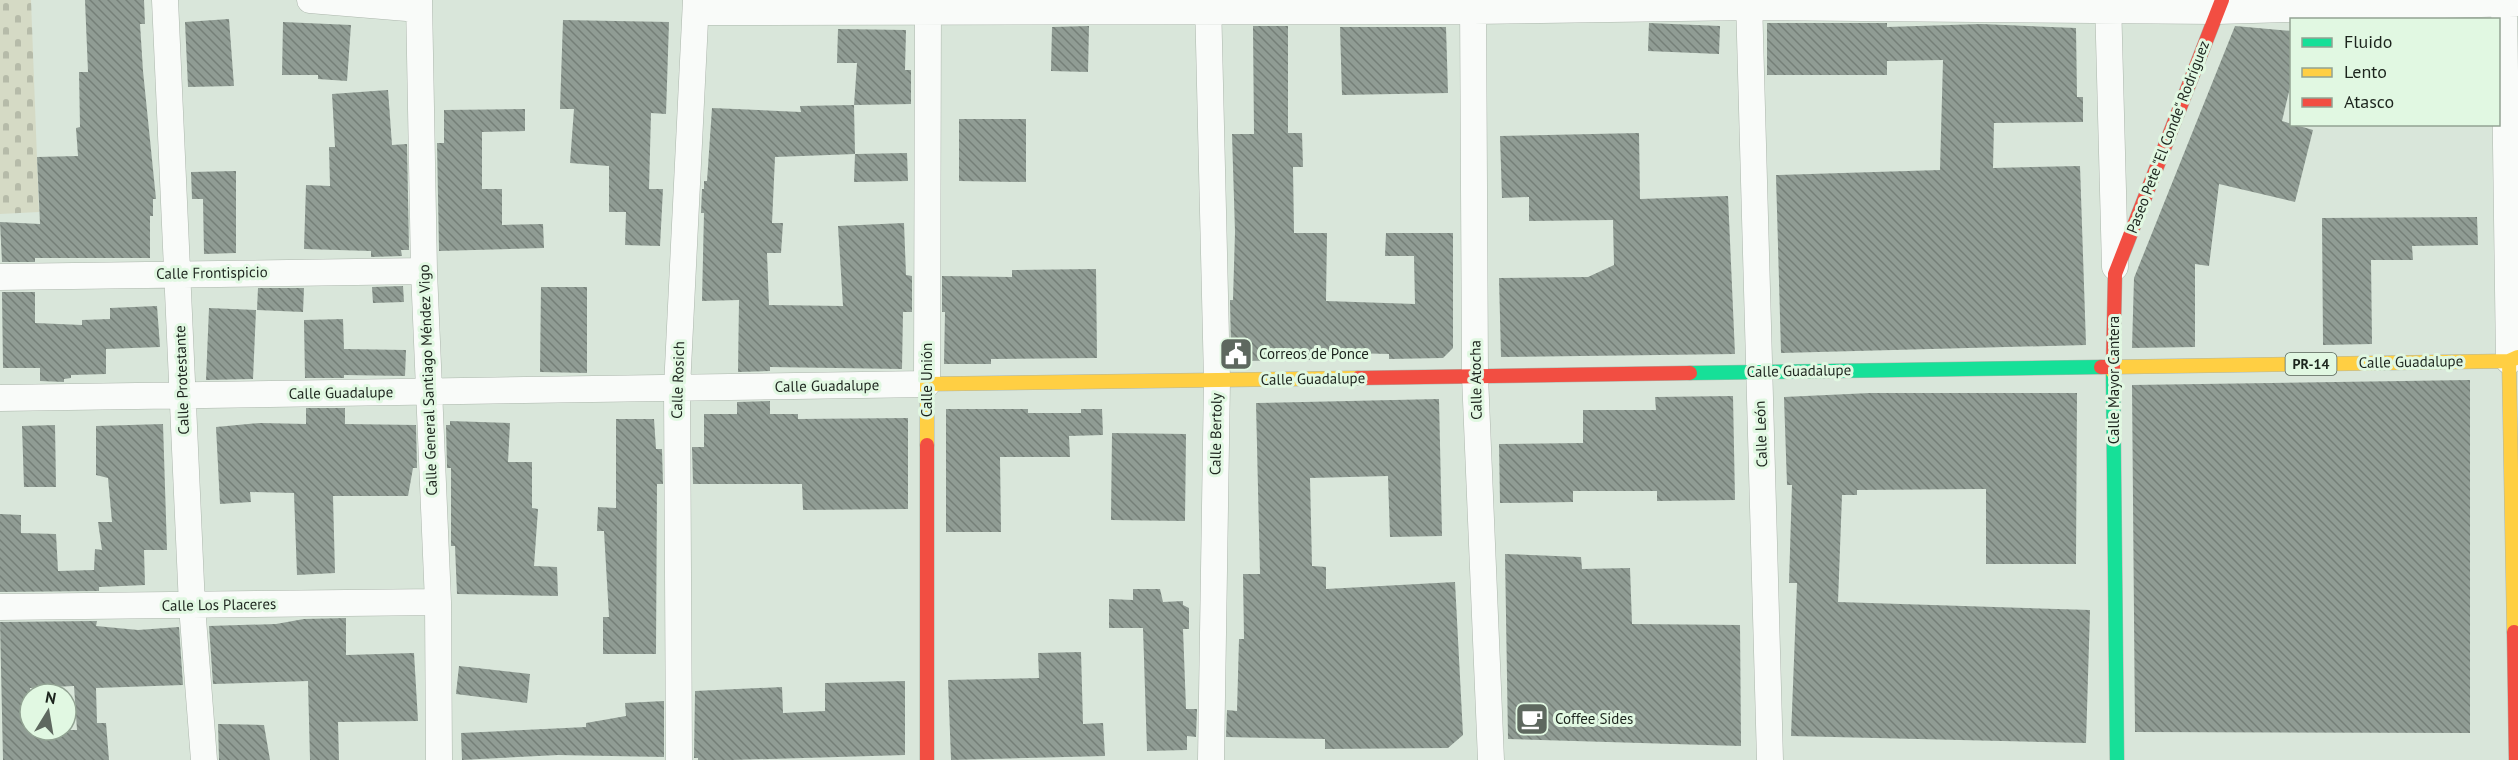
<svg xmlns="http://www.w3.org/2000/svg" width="2518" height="760" font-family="'PT Sans',sans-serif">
<defs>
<pattern id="cemetery-stones" width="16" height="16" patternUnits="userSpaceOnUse" patternTransform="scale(1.5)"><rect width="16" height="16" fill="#d5dac5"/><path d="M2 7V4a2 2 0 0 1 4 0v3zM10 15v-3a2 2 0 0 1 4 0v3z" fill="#b6bba9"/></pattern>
<pattern id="building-back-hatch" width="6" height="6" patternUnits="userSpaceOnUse" patternTransform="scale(1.5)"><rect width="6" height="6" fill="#909c94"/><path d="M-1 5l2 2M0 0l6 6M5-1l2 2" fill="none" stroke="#757f78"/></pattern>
</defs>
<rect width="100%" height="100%" fill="#d9e6da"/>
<path fill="url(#cemetery-stones)" d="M0,0H31L39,212L0,214Z"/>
<path fill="url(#building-back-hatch)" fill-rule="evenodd" d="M85,0H144L145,24H140L143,71L156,199H153V216H150V258H35V262H2L0,222L40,224L37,157L78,156L76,128L80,127L79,72H88Z
M229,19L234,86L188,87L185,22Z
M563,20L669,22L666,114L651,113L649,189H663L660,246L625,245L626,212H609V166L570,163L574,109H560Z
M283,22L351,25L347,81L318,79V75H282Z
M1649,23L1720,26L1719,54L1648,51Z
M1767,23H1887V27L1981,24L2076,28L2077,97H2083V122L1994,123L1993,168L2080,166L2086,345L1781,353L1776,175L1940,170L1943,60L1887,61V75H1767Z
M1089,26L1088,72L1051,71L1052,27Z
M1253,26H1288V133H1302L1303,167H1293L1294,233H1327L1326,301L1415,304L1414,256H1385L1386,233H1453V348L1443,358L1389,359V354L1310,352V360L1243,361L1231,350L1230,300H1233L1235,232L1232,134H1254Z
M2235,26L2292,31V79L2282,121L2313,130L2295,202L2219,184L2209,266L2195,264V347L2132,348L2134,278Z
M1340,27H1446L1448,93L1342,95Z
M838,29L906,30L905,70H911V104L854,105L857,63H837Z
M388,90L392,145L407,144L409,250H401L402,256L371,257V251L304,249L306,185L330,186L329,147H335L332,94Z
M854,105L855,154L775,157L772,223H783L781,253H767L769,305L843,306L838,226L904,223L906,275L912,276V312H903L902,369L770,367V371L738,372L739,300L702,301L704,213H701L702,189H704V181H707L712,108L801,112L800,106Z
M525,109V131L482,132V189H502V225L543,224L544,248L439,251L437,143H444V110Z
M959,119H1026V182L959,181Z
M1639,133L1640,199L1728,196L1735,354L1501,357L1499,278L1588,277L1614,265L1613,220L1529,221V197L1502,198L1500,136Z
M907,153L908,181L854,182L855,154Z
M236,171V253L204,254L203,199H192L191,172Z
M2477,217L2478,245L2412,246L2413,260H2371L2372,344L2323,345L2322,218Z
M1096,269L1097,358L991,359V364H944L945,312H942V276L1012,277V270Z
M403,286L404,302L373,303L372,287Z
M541,287H587V373L540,372Z
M258,288H304L303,312L257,310Z
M2,292H35V323L82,325V320L110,319V308L157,306L160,347L106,349V374L71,375V378L64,379V382L40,381V368H3Z
M209,308L256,310L253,379L206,380Z
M343,319L344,349L406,350L405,376L344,375V378H305L304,320Z
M2470,380V733L2135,732L2132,385Z
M1870,393H2077L2076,564H1986V489L1857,490V495H1842L1838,602L2090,610L2086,743L1791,736L1797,583H1789L1792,485H1787L1784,397Z
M1733,396L1735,500L1657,501V491H1573V502L1500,503L1499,444L1583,443V410H1656L1655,397Z
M1439,399L1442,536L1390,537L1388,476L1310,478L1312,566L1326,567V589L1455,582L1463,735L1448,748L1325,749V739L1226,737L1227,710L1237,711L1239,639H1244L1243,574H1260L1256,403Z
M770,401V414H798V419L908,418V509L803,510L802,484H693L692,447H704V414H737V402Z
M306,408H345V424L416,425L417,468H413L408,496H333L335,573L297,575L294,493L250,492L251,502L220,504L216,427L260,423L306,424Z
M946,409H1028V413H1081V409H1102L1103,435L1069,436L1070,457H1000L1001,532H946Z
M616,419H654L656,449H662L663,484H657L656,654H603V617H609L604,531H597L598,507L616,508Z
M450,421L510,423L508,462H532V508L538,509L534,566L557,567L558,596L457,594L455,546H451V468H447L446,425H450Z
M163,424L167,550H144L145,585L99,587V591L0,592V514L21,515V533L56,534L58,571L94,570L95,549L102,550L98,522H112L108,478L96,475V426Z
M55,425L56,487H24L22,426Z
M1112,433L1186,434L1185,521L1111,520Z
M1505,554L1581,557L1582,569L1630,568L1632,624L1740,625L1741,746L1508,739Z
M1133,589H1160L1163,602L1183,601V605L1189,608V629H1183L1186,709H1197L1196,737L1187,736V750L1147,751L1143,628H1109V599L1133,600Z
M346,618V655L414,653L418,721L338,722L339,760H310L308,681L213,684L209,626L276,624L304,619Z
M97,621L96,626L138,630L179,627L183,685L96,688L97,723H106L109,760H3L0,622ZM74,686L77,730H30V688Z
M1081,652L1083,724L1103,723L1105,756L951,760L948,680L1039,678L1038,653Z
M459,666L530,674L527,703L456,694Z
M905,681V755L732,760H698V758H694L695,691L782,687L783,713L825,711V683Z
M664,701V757L558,755L462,760L461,733L586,727V723L626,716L625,703Z
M218,724L264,725L270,760H219Z"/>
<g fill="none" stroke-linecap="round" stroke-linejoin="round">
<defs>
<path id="street" d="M165,0L192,606L204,760
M310,0L419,9
M419,0L424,271L438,602L439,760
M1208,0L1217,380L1211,760
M1473,0L1475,376L1491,760
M1749,0L1770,760
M2108,0L2115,267
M2504,0L2509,361
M696,12L1473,11L1749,7L2217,11L2518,3
M0,277L424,271
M0,398L927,384L928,0
M0,607L438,602
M679,760L677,388L696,0"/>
<path id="fast" d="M2113,372L2117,760
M1690,373L2101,367"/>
<path id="slow" d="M2509,361L2514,632
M2113,372V367L2509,361L2518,357
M927,445V384L1358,378"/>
<path id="jam" d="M2101,367H2113L2115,274L2222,0
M1358,378L1690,373
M927,445V760
M2514,632L2516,760"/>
</defs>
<use href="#street" stroke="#acb6ac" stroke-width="27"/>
<use href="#fast" stroke="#acb6ac" stroke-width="15"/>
<use href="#slow" stroke="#acb6ac" stroke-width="15"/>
<use href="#jam" stroke="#acb6ac" stroke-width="15"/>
<use href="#street" stroke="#f9fbf9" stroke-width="26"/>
<use href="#fast" stroke="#16e098" stroke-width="14"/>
<use href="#slow" stroke="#ffcf43" stroke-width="14"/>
<use href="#jam" stroke="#f24e42" stroke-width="14"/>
</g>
<defs>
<symbol id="civic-square" viewBox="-11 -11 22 22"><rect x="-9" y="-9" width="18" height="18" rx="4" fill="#5e685f" stroke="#e1f8e2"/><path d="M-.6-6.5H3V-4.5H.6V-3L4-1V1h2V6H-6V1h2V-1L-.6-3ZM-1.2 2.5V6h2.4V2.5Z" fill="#fff"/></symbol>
<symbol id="cafe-square" viewBox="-11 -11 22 22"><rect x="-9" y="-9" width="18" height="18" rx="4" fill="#5e685f" stroke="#e1f8e2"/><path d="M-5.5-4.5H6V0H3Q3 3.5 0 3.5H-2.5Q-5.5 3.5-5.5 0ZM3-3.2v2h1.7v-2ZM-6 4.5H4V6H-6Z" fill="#fff"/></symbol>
</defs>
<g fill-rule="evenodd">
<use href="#civic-square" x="1217" y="335" width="38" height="38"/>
<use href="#cafe-square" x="1513" y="700" width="38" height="38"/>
</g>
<g text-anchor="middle" stroke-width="6" stroke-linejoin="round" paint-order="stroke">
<rect fill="#e1f8e2" stroke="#576458" stroke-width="1.5" x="2285.5" y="353" width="51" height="22" rx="4.5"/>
<g font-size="14" font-weight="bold" fill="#1c241d">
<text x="2311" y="369">PR-14</text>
</g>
<g font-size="15" fill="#1c241d" stroke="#e1f8e2">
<text transform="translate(2168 137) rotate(-69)" y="5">Paseo Pete "El Conde" Rodríguez</text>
<text transform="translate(212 273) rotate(-1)" y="5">Calle Frontispicio</text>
<text transform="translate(2411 362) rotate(-1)" y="5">Calle Guadalupe</text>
<text transform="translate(1799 371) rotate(-1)" y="5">Calle Guadalupe</text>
<text transform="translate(1313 379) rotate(-1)" y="5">Calle Guadalupe</text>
<text transform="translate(182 380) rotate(-92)" y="5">Calle Protestante</text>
<text transform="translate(428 380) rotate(-92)" y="5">Calle General Santiago Méndez Vigo</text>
<text transform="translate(678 380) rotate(-88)" y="5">Calle Rosich</text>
<text transform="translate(927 380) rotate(-90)" y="5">Calle Unión</text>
<text transform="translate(1476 380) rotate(-91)" y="5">Calle Atocha</text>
<text transform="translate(2114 380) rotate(-90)" y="5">Calle Mayor Cantera</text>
<text transform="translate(827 386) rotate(-1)" y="5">Calle Guadalupe</text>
<text transform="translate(341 393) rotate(-1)" y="5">Calle Guadalupe</text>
<text transform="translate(1216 434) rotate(-89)" y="5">Calle Bertoly</text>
<text transform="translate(1761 434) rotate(-92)" y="5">Calle León</text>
<text transform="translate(219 605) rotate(-1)" y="5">Calle Los Placeres</text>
</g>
<g font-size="15" fill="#1c241d" stroke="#e1f8e2" text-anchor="start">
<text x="1259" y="359">Correos de Ponce</text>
<text x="1555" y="724">Coffee Sides</text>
</g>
</g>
<rect x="2290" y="18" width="210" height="108" fill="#e1f8e2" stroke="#92a393" stroke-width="1.5"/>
<rect x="2302" y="38" width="30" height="9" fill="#16e098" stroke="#92a393" stroke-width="1.5"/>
<text x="2344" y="48" font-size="18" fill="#1c241d">Fluido</text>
<rect x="2302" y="68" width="30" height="9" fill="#ffcf43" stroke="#92a393" stroke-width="1.5"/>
<text x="2344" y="78" font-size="18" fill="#1c241d">Lento</text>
<rect x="2302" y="98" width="30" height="9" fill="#f24e42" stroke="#92a393" stroke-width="1.5"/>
<text x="2344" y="108" font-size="18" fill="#1c241d">Atasco</text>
<g transform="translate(48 712) rotate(11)"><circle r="28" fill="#e1f8e2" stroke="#92a393" stroke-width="1.5"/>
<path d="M0-4.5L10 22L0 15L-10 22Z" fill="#5e685f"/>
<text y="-9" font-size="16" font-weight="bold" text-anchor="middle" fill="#1c241d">N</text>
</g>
</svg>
